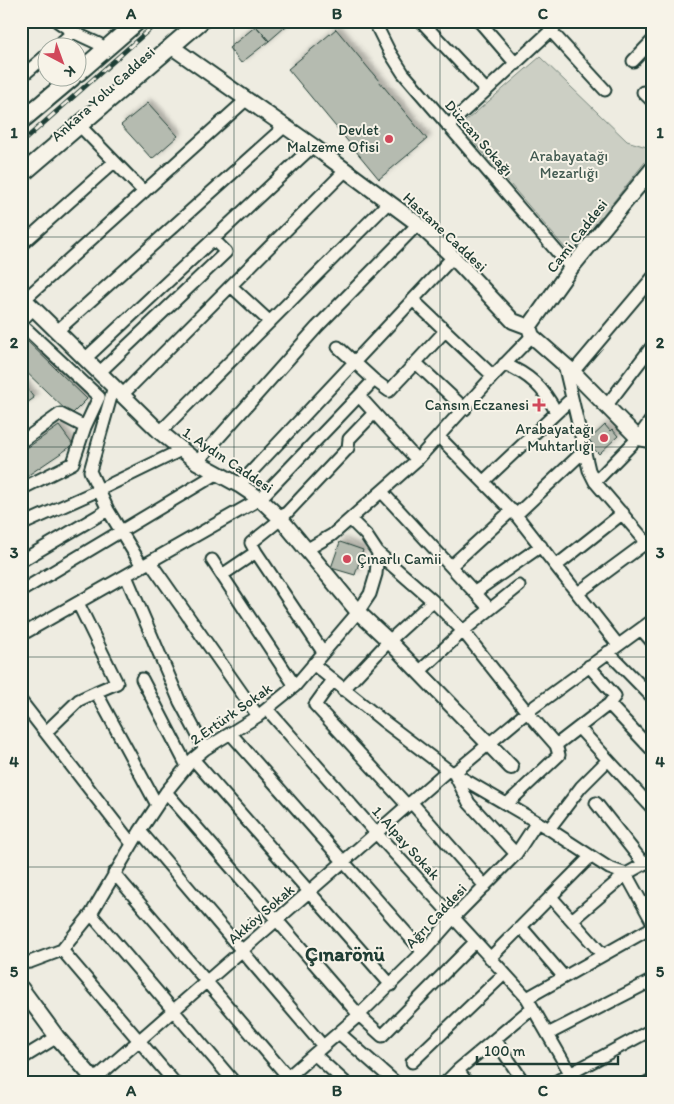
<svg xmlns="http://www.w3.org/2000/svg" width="674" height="1104" font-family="Itim,sans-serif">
<defs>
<filter id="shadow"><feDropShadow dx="4" dy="-4" stdDeviation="2.5" flood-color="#0004"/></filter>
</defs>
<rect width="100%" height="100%" fill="#eeece1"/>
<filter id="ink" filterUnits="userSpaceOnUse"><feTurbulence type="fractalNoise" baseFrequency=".02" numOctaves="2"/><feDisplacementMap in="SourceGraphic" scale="10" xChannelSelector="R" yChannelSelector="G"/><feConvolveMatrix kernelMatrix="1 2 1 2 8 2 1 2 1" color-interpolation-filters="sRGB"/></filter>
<g filter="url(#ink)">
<path fill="#cccfc4" stroke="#76867c" d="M540,57L627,141L653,149V152L571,255L460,126Z"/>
<path fill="#b5bbb0" stroke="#1f3d34" filter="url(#shadow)" d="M262,21H292L269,41L256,26Z
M256,26L269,41L241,63L229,48Z
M336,29L427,139L379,179L288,69Z
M148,103L178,136L152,159L121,125Z
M23,337L87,399L71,415L21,367V339Z
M21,380L34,398L21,407Z
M605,425L610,431L612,429L618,436L599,454L592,447L594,445L589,440Z
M59,426L73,445L21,480V452Z
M340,542L363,550L355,575L331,568Z"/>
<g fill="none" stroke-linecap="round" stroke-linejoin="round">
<defs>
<path id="minor" d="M57,21L73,32L99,44
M373,21L377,27L389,51L403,73L571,268
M421,21L486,90
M479,21L516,64
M551,31L605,90
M55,48L73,32
M633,61L653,40
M21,77L48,54
M643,92L653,102
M80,126L144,192
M448,126L561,21
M21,245L114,162
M231,286L270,322
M25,299L247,99
M413,300L493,376
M21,321L34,308
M21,324L99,397L85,427L73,463L21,489
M57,331L285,126
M86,358L313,146
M416,363L465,409
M504,364C529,374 544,388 556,412
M564,364L589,470L595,482L653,550
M100,372L226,252L213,239
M573,372L653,277
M374,380L389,391L445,331
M114,386L90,471L108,510L142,566
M123,394L346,170
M359,396L417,460
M607,405L653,345
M160,432L389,202
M439,437L516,515L618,645
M21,442L60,414L85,427
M197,462L317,327L418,224
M484,481L571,399
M595,482L638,438L653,417
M239,485L453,257
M382,492L490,609
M516,515L584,451
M21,525L99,490L181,450
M306,550L332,535L417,460L493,376L532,336
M256,552L323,652
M378,553L433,601L463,631L527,712L556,745
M212,560L295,686
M21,561L108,510
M150,562L258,716
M451,566L512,510
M556,566L623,513
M222,575L256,552L251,543L281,519L348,448L349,439L374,413
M126,576L180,702L205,749
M21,591L218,473
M475,592L541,546
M578,593L647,542
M78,603L117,683L96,692L157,805
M641,629L653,643
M21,635L260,499L374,380L338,347
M608,652L653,698
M313,664L382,720L448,770L549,829L609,868L626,874L653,923
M419,672L463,631L519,586
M142,679L187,766
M333,680L315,705L407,805
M343,690L389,641L433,601
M21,701L132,844
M609,704L653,751
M267,709L376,833L527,998L570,1073
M579,728L653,809
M46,732L79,700L96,692
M231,734L423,952
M193,759L391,985
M166,792L359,1015L382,1036L475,942
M411,802L485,886
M596,803L644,864
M507,804L559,755L556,745L609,704L615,696L589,666
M549,829L581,787L608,760
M140,831L323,1046
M516,854L469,803L454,773L527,712L653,620
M114,873L288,1077
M551,897L603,955
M91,914L235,1083
M572,920L626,874L644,864L653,857
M521,927L564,977
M62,950L175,1083
M490,958L590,857
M21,963L30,962L62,950L91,914L140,831L166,792L193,759L205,749L258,716L295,686L358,612L370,594L376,574L378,553L366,535L351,520
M527,998L653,927
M339,1033L396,1083
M548,1034L653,980
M495,1039L524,1083
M314,1054L346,1083
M21,1059L57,1037
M412,1062L504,974
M458,1070L467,1083
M94,1080L448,770
M281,1083L359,1015L423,952L454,917L516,854L537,822
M445,1083L458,1070L532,1008
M553,1083L653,1029
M646,1083L653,1079"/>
<path id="major" d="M172,47L313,146L418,224L453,257L513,321L529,327L532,336L573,372L638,438L653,441
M21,296L160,432L197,462L239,485L260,499L281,519L358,612L389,641L511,767
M529,327L571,268L653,168
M21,988L57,1037L97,1083"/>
<path id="highway" d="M78,73L138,21
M21,121L72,78
M21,175L201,21"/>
</defs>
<use href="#minor" stroke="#1f3d34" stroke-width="15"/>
<use href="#major" stroke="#1f3d34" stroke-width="18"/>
<use href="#highway" stroke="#1f3d34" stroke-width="20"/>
<use href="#minor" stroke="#f7f3e8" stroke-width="11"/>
<use href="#major" stroke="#f7f3e8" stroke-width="14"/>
<use href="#highway" stroke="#f7f3e8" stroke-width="16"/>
<defs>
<path id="rail" d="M21,143L159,21"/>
</defs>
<use href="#rail" stroke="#1f3d34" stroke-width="5"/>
<use href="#rail" stroke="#f7f3e8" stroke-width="3" stroke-dasharray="9" stroke-linecap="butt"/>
</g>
</g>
<path fill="none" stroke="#1f3d34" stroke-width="1" stroke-opacity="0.55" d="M234,21V1083M440,21V1083M21,237H653M21,447H653M21,657H653M21,867H653"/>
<g fill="#d1495b" stroke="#f7f3e8" stroke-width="2">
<circle cx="389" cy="139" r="5"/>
<path d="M536.5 397.5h5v5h5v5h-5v5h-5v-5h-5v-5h5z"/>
<circle cx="604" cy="438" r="5"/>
<circle cx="347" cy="559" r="5"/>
</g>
<g text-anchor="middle" stroke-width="4" stroke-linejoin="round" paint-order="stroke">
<g font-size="15" fill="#1f3d34" stroke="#f7f3e8">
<text transform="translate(103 94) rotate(-42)" y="5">Ankara Yolu Caddesi</text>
<text transform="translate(479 138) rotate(49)" y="5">Düzcan Sokağı</text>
<text transform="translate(445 232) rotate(43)" y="5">Hastane Caddesi</text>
<text transform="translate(577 236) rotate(-52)" y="5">Cami Caddesi</text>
<text transform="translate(228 460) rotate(34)" y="5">1. Aydın Caddesi</text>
<text transform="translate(231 714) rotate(-35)" y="5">2.Ertürk Sokak</text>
<text transform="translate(406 843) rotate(48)" y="5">1. Alpay Sokak</text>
<text transform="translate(261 914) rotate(-41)" y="5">Akköy Sokak</text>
<text transform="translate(436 916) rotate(-47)" y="5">Ağrı Caddesi</text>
</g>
<g font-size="15" fill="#1f3d34" stroke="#f7f3e8" text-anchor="end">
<text x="379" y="135">Devlet<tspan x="379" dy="17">Malzeme Ofisi</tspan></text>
<text x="529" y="410">Cansın Eczanesi</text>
<text x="594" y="434">Arabayatağı<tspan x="594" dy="17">Muhtarlığı</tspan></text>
<text x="357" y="564" text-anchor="start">Çınarlı Camii</text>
</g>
<g font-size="15" fill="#425a51" stroke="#f7f3e8">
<text x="569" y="161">Arabayatağı<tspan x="569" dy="17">Mezarlığı</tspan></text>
</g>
<g font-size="20" font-weight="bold" fill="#1f3d34" stroke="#f7f3e8">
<text x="345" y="961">Çınarönü</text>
</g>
</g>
<rect width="674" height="1104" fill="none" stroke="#f7f3e8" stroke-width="55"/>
<g transform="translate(62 62) rotate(139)"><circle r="24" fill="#f7f3e8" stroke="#a1aaa0"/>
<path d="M0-4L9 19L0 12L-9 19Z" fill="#d1495b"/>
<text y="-8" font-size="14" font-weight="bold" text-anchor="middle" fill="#1f3d34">K</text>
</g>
<path d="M477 1056v8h141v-8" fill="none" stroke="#1f3d34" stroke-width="2.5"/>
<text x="484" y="1056" font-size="15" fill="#1f3d34" stroke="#f7f3e8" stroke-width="4" paint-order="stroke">100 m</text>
<rect x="28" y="28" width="618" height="1048" fill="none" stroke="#1f3d34" stroke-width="2"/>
<g font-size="16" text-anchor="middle" font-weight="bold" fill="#1f3d34">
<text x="131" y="19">A</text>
<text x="337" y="19">B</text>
<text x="543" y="19">C</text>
<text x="14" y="138">1</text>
<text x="660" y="138">1</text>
<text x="14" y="348">2</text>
<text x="660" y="348">2</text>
<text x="14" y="558">3</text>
<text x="660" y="558">3</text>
<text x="14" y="767">4</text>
<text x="660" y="767">4</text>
<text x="14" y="977">5</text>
<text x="660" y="977">5</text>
<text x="131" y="1096">A</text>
<text x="337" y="1096">B</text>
<text x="543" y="1096">C</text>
</g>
</svg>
